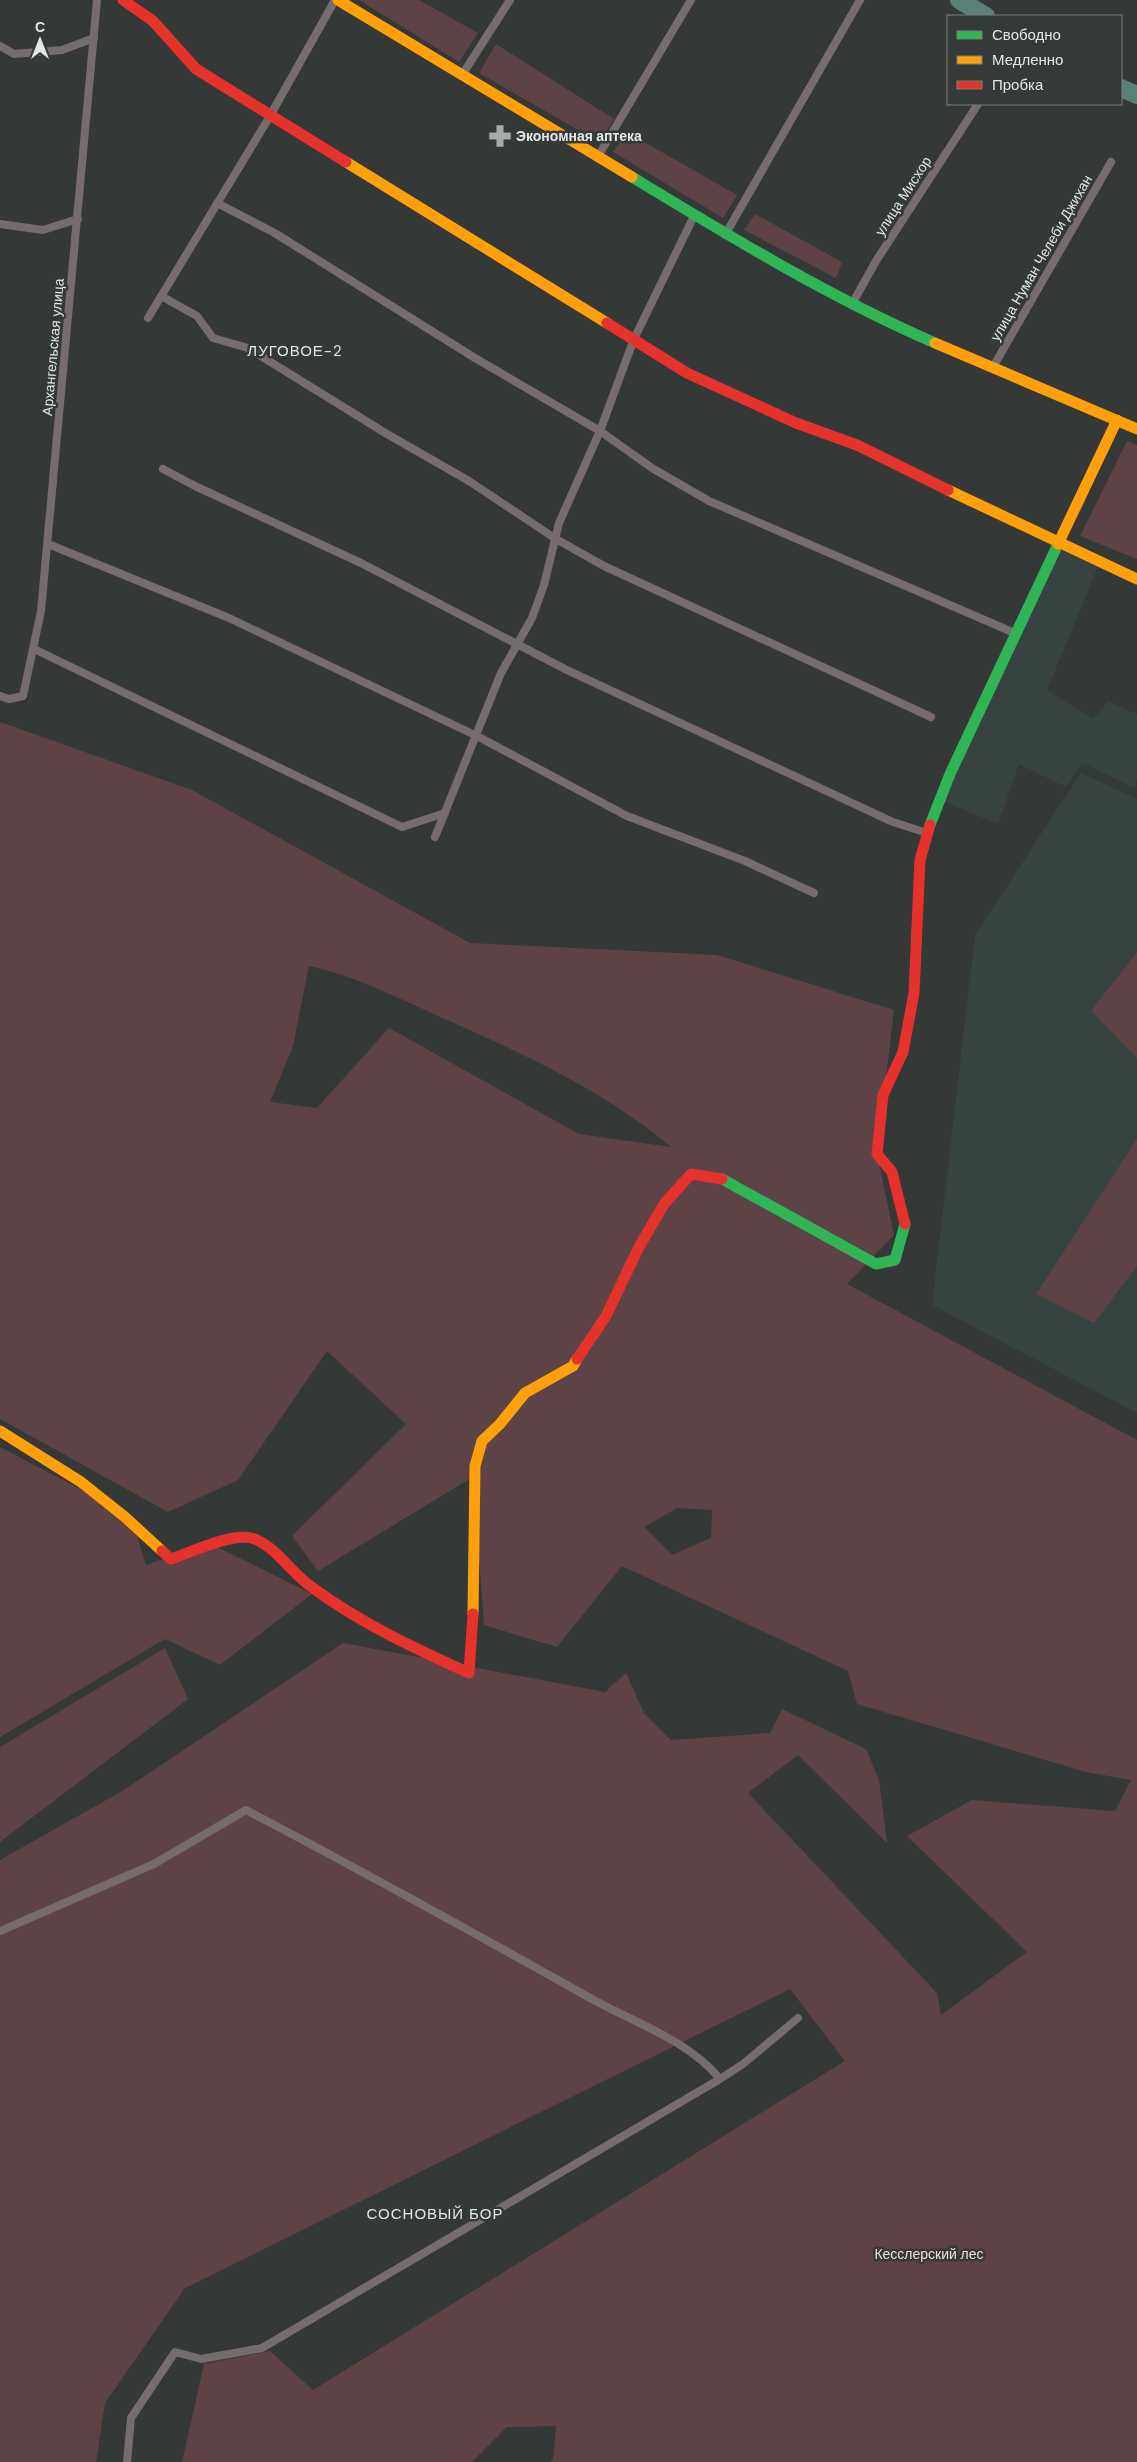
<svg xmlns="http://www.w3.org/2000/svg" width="1137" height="2462" font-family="'DM Sans',sans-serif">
<rect width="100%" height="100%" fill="#343937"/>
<path fill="#364341" d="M1061,549L1098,567L1047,690L1093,719L1108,701L1137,714V777L1135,788L1082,763L1066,787L1019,764L998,824L941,800Z
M1081,773L1137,799V1413L932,1305L975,935Z"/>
<path fill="#5d4346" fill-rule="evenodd" d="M359,0H419L478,33L459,62Z
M496,44L614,119L599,142L479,73Z
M627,132L737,195L723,218L613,152Z
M755,214L842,262L836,278L744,230Z
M1127,441L1137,445V559L1080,536Z
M0,722L192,790L470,943L717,955L894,1010L877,1154L894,1235L847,1284L1137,1440V2462H550L553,2459L556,2426L507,2427L472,2462H182L204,2364L270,2351L313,2390L845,2061L790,1989L185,2288L105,2403L96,2462H0V1860L124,1790L343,1643L605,1692L626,1673L644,1713L671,1740L770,1733L782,1709L866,1749L879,1780L887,1843L798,1755L748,1793L937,1993L941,2015L1027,1952L907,1836L972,1800L1115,1811L1131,1780L1086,1772L857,1704L848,1671L622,1566L557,1647L484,1625L474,1492L476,1475L318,1571L292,1536L406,1424L327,1351L238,1480L168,1512L0,1419ZM309,966C353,975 396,997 436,1015C517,1051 603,1089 671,1147L579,1134L389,1028L317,1108L270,1102L293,1046ZM677,1508L712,1510L711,1538L672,1555L644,1527Z
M1137,952V1058L1091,1011Z
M1137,1139V1266L1094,1323L1036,1294Z
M0,1447L131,1516L146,1565L209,1543L312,1594L220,1665L165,1639L0,1737Z
M165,1648L188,1699L0,1842V1747Z"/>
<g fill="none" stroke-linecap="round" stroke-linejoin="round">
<path stroke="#598079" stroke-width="18" d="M959,0L986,16
M1121,88L1137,95"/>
<path stroke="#776c6d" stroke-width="8" d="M0,46L14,54L62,50L94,38
M462,75L510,0
M597,158L691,0
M217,203L273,232L475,358L600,431L652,468L709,501L1017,634
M0,224L43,230L78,219
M725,235L860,0
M161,296L197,316L213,338L248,348L387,434L469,481L556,539L604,566L931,717
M852,304L876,261L978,104
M148,318L270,116L335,0
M993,367L1111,162
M163,469L195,486L361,563L565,669L893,822L927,833
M48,544L229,618L477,736L627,816L745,861L814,893
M34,649L402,827L445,813
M0,696L9,699L23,696L41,611L97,0
M435,837L501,673L532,618L544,585L559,523L600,431L634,339L694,216
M0,1931L154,1864L246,1810C363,1871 478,1935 592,1999C635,2023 688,2040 720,2079
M127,2462L131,2418L175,2352L201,2359L262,2348L720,2079L743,2064L798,2018"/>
<path stroke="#30b455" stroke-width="11" d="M632,177C731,237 829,297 935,343
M930,825L950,774L1058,544
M722,1179L876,1264L895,1260L905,1224"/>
<path stroke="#ff9f0a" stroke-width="11" d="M338,0L632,177
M346,162L607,323
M935,343L1137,429
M948,490L1137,579
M1058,544L1117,420
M0,1431L81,1482L125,1517L162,1551
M473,1614L475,1466L482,1441L500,1424L525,1393L573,1366L577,1359"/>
<path stroke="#e5322d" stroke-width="11" d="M123,0L153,21L196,69L346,162
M607,323L687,373L796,423L857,445L948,490
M905,1224L892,1172L877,1154L883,1095L903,1052L914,993L920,860L930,825
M577,1359L606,1316L639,1247L664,1204L691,1174L722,1179
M162,1551L171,1559C192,1552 234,1531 255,1539C278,1549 292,1574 313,1588C362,1624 414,1648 469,1673L473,1614"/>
</g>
<defs>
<symbol id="pharmacy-bare" viewBox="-9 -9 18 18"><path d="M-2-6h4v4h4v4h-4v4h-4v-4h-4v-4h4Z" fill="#a6aaa9" stroke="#333a38" stroke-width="2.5" paint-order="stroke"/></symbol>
</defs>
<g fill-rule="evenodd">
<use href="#pharmacy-bare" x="484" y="120" width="32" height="32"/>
</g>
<g text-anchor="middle" stroke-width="5" stroke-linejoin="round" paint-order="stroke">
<g font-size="14" font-weight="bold" fill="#e3e7e6" stroke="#333a38" text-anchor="start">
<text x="516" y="141">Экономная аптека</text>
</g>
<g font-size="14" fill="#e3e7e6" stroke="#333a38">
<text transform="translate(903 196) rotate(-57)" y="5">улица Мисхор</text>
<text transform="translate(1041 258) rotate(-60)" y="5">улица Нуман Челеби Джихан</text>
<text transform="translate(53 347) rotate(-85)" y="5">Архангельская улица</text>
</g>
<g font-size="14" fill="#f6d9dc" stroke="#333a38">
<text x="929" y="2259">Кесслерский лес</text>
</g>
<g font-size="15" letter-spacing="1" fill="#e3e7e6" stroke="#333a38">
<text x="295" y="356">ЛУГОВОЕ-2</text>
<text x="435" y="2219">СОСНОВЫЙ БОР</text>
</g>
</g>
<rect x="947" y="15" width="175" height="90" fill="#333a38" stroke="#797f7e"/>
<rect x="957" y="31" width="25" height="8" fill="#30b455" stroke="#797f7e"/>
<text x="992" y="40" font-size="15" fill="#e3e7e6">Свободно</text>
<rect x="957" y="56" width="25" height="8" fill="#ff9f0a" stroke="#797f7e"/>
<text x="992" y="65" font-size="15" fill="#e3e7e6">Медленно</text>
<rect x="957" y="81" width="25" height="8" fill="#e5322d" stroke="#797f7e"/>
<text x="992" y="90" font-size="15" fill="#e3e7e6">Пробка</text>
<g transform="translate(40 40)" stroke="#333a38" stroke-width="4" paint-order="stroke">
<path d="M0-4L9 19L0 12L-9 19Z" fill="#e3e7e6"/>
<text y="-8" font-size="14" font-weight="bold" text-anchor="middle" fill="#e3e7e6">С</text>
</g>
</svg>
